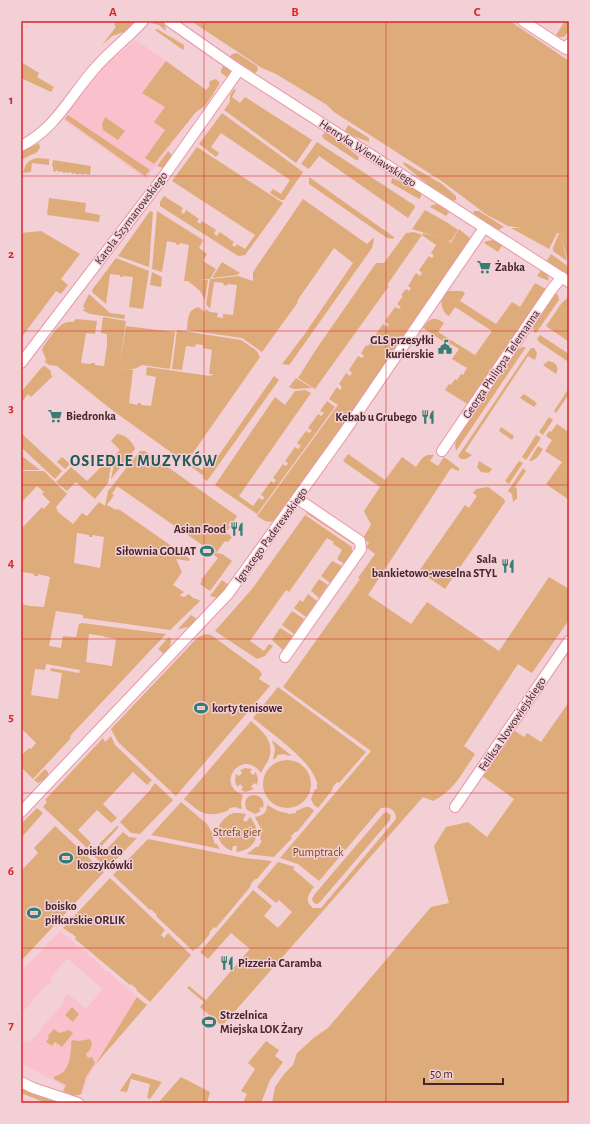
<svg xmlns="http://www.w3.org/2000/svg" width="590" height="1124" font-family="'Alegreya Sans',sans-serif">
<rect width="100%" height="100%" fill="#f3cfd6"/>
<path fill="#fac0cc" d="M136,40L209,92L146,179L62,119L100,69Z
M60,931L101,965L100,967L106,972L107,971L137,997L88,1077L82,1094L78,1096H73L62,1092L64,1086L21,1063V1046L26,1040L29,1043L65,1001L64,999L68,994L86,1009L103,989L67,958L50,978L52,980L48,986L46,985L21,1014V972Z"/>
<path fill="#deac7b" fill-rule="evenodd" d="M117,21H135L127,31L112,36L102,45L116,27L114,25Z
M153,21H161L164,23L166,31L159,25L151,23Z
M191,21H510L569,61V265L560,233L567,261L553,251V248L559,233H557L549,249L511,228H521L508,226L487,215L443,182L334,112L327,105L276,74L262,68Z
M565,21H569V31L564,37H559L556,35Z
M157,29L184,45V48L183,50L155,30Z
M237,53L257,66L258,70L255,73L230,57L232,54Z
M166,61L206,90L210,86L209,83L210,81L216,79L220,83L206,105L196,112L154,164L145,158L165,130L154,122L165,107L142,93Z
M21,62L39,73L37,77L54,87L51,92L21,78Z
M224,64L230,70V79L221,73V70Z
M234,89L236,90L232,97L240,103L245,97L312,140L296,163L224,110L230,102V95Z
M222,113L303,172L284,200H281L270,193L273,189L281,194L290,180L221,133L211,147L219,153L216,157L199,144Z
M68,115L150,170L145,176L65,119Z
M105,117L125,131L118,140L103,130L102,124Z
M348,125L369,138V142L348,134L345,131Z
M326,131L359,157L358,160H356L324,139L322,136Z
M317,142L414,205L415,207L408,218L319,156L309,169L301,164Z
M39,143L40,148L36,153L31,155L21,160V152Z
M197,147L283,203L245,255L239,256L235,254L160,206V202L164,196L183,208L181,212L184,214L186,210L199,219L197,222L200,224L202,221L216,230L214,234L217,236L220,232L234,242L232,245L235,247L237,244L245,249L255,235L172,181Z
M168,151L171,154V158L163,168L157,166Z
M37,158L49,159V165L32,163L31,172L23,173C25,164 28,160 37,158Z
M53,160L91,166L90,175L85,174L81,175V173L77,175L76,173L72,174L71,172L67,173V172L63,173L62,171L59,172L57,170L55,172L53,170V166H52Z
M404,162L442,184L456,196V200L452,201L427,184L403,164Z
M309,177L394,237L393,239L387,238L309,184Z
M392,178L411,186L421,193V197L419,199L391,183Z
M49,198L86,203L85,212L100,215L99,222L47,215Z
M303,199L367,244L373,238L374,240L372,248L290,364L289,365L282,364L304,335L353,263L334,248L297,301L298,302L262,352L242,338L187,330C188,320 187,310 198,307L205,312L206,309L210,312L218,313L217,317L223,318V314L233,315L237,285L227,284V286L223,285L224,283L214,282L210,309L206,304L210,279L199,280H208L205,300L200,291L188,281H184L189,245L180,243L179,245L176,244V243L167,241L162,272L152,269L157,211L203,240L199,248L207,254L203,261L216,269L210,279L238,276L253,281V272Z
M439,204L449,210V212L446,216L430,207L432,205Z
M425,210L448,223L458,230L451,241L412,229Z
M150,211L153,212L149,267L118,256Z
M474,211H479L504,227L498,230L473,214Z
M459,229L472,240L363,395L351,414L276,519L271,522L265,521L257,516L338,405L329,399L337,387L340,390L342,387L339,384L346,373L350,376L352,373L349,370L358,356L362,358L364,356L361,353L366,345L368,346L372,340L376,342L378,339L374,337L383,324L387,327L389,324L385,321L395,307L399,309L401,307L397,304L403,296L401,295L406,289L409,291L411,288L408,286L416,273L420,276L422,273L419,270L429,256L432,258L434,256L431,253L436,245L422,235L387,285L389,286L315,389L298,378L317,348L376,263H384L406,233L414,232L422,235L423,233L448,240L451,243Z
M41,231L80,254L61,279L68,285L61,294L56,291L21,338V233Z
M494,240L503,244L498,252L484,243L486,241Z
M551,254L569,267V276L546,262Z
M116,258L149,271L143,309L129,307L133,277L124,276L123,277H120V275L110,274L106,304L93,293L92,290Z
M222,262L240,273L237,275L212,278Z
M542,269L547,273L549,281L537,276Z
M152,272L162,277L161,287L150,285Z
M535,283L546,289L469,405L445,390L449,384L451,385L455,379L457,380L461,374L463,375L467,368L452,359L459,349L451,344L450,346L423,328C429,319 433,315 444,323L438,332L475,355L492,331L455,307L449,316C443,313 442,307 441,301L447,291H462L465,293L460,301L496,324L512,302L520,307Z
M554,293L558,295L559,300L536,333L534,332C531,322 548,302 554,293Z
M89,294L110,313L125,315L124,319L90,314L82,310L85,309L83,306Z
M569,296V342L546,326L561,304Z
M103,317L126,321L119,368L133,370L129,403L137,405L138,403H141V405L151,406L156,377L146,375L147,367L210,376L214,374H209L212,350L203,348V345L196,344L195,347L186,346L182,370L172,369L177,330L241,340L257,351L260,357L188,460L202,470L208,462L212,465L274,376L279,380L207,481L203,478L204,476L112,410L57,366L49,365L45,362L46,359L42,350L43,347C51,337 59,320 73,322L76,319L97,321L95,334L86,333L81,363L91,364V363H95V365L104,366L107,345V334L101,333Z
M126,326L175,332L170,369L142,365C134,371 128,369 119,368Z
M540,335L569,354V359L567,361L539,342L537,339Z
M522,347H526L456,451L455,444L457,439L514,352Z
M531,348H534L537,353L535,360L528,356L465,451L472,455L466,459H461L458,456Z
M548,361C555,362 560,366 556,374L543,365Z
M45,366L51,371V375L53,376L31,397L28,394L22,402L21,392L42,367Z
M296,378L312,388L294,389L289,387Z
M569,388V394L556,413L554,411Z
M305,390L311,393L239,496L253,506L259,498L263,500L264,497L261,495L271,481L274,483L276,480L273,478L283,464L286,466L288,463L285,461L295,447L298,449L301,446L297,443L306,431L309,433L312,431L308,428L318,414L321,416L324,413L320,411L327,401L335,407L257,514L215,485L275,397L285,405L295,391Z
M524,394L537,403L534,407L520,398Z
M549,417L553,420L543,435L539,432Z
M557,424L569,432V500L546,484L562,462L545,451L552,440L546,436L549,431L551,432Z
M501,427L514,436L512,440L499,431Z
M21,433L62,471L55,479L21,447Z
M117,434C126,435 132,441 135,449L111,479L116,454L120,450L111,441Z
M536,435L541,438L526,460L522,457Z
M538,446L543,449C539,455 536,461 529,461Z
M140,451H145L237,516L232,524L230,522L228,525L230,527L226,532L232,537L228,542L225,541L216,553L222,554L232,561L210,591L200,584L202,581L201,580L218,558L210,552L211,551L117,486L112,494L114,495L107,505L116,510L117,509L120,510L190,559L189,561L176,559L182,572L173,585L184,592L180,595L181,596L184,597L189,594L193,598L199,600L200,601L170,630L83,618V615L56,611L49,646L61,648L63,636L76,637L79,624L82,623L166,634L71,735L70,739L33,779L21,767V756L29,748L31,749L36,743L21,728V604L30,606L44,607L50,577L38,574V576H34V574L23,572L21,583V529L42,507L44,509L50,502L42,494L44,492L37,486L21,503V471H44L67,494L56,507L58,512L73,524L82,513L87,516L99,502L105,506L108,491ZM77,533L89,535V537H92L93,535L104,537L100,568L74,563ZM89,634L103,636L105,637L116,639L112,666L86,662ZM46,664L80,670L79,673L51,668L50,671L62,673L58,699L31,695L35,669L45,670Z
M348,454L385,480L402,457L416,467C422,459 423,454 434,455L430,461L438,466L444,457L459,468V471L451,468L368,595L411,624L427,602L499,651L549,577L569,589V620L532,673L518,664L464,746L475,754C463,772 453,792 433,801L423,797L222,1026L200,1007L204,1002L187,988L189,986L206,1000L250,949L231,933L208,959L200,952L253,890L272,906L264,916L278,928L292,912L279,900L276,903L257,887L278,862L295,867L293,869L314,887C308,895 304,901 313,908H321L396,819C396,810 390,806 381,808L319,881L298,864L280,858L371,751L283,687L360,579L358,578L375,554L366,547L369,543L363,538L371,525L364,511L380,487L343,461Z
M113,455L108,483L95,499L76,482L67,491L56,482L71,467L87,481Z
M22,456L40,470H21V457Z
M62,457L70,464L65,469L57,462Z
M479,461L492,469C490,474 486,473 481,472L477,467Z
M519,461L523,463L509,484L505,481Z
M523,468L526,471L515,487L517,489V499H516L513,502L512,494L508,491Z
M488,487L504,499L505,502L445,589L419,571L465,505L469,508L477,496L473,493L476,489Z
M310,508L353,542V544L306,513Z
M305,515L352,547V552L344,564L337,559L342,550L333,544L334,542L327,538L289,592L286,590L250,641L264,651L269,644L273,646L265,656L257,659L215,631L252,589Z
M332,561L342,566L330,583L321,576Z
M319,579L328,585L319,598L311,591Z
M222,580L230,586L218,598L210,596Z
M308,594L317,601L306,617L294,608L300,600L303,602Z
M292,611L304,619L294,634L282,625Z
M191,615L198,620L189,627L178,629Z
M280,628L293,636L283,650L272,640Z
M206,634L211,635L259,670L262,674L259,679L270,686L176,796L118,742L111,729L198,637Z
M169,637L171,639C171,646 169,649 164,654L158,649Z
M278,687L366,752L339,783L337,782L332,788L333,789L318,808L314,805L311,799L315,789H317V781H316C312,761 269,732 253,718Z
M569,702V1103H272L275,1087L284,1074L293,1065L297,1053L315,1037L328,1028L431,907L449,903L434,846L446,827L468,822L487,837L514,799L481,775L512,729L524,737L527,733L541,742Z
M251,721C262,731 275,741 269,758C267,764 263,768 261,773C242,747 214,785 243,795L241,803L242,809L237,808L236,807L229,808V810C208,819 200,813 184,799Z
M111,736L115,745L152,780L147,785L133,772L103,804L117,818L111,823L97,810L78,830L91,843L87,848L43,807L47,802L45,800L103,738L105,742Z
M272,740L292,756L285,755V754L277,755V757L273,760L275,749Z
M263 784a24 24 0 1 1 48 0a24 24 0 1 1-48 0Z
M245,768L252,769L250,772L253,775L256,772L258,779L257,785L254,783L251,787L254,789L246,792L241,790L243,787L240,784L238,787L235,782L236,774L239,776L242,773L240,770Z
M45,769L48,772V775L46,779L38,783L34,780Z
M155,783L173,800L140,834L131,833L120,822L151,789V788Z
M255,795C262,796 265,802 263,808L261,807L259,809L261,811L255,814L247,810C243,802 246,795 255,795Z
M181,802L207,824L214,836L213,838L215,844H217L220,849L151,835Z
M267,805L278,811L287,813L288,814L296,813V811C304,808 308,803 314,811L297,832L296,831L291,836L292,838L274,857L247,854L256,847H258L262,841L260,840L261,829L255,817C262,816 267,813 267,805Z
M37,808L43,813L21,838V824Z
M386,812L391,815L390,820L320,902L317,904L314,903L312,899L314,895L383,814Z
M233,813H239L246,814L243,820L246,822L250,817C263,832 256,850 236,852L237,846H233L232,851C213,843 213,822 233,813Z
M55,826L104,872L21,961V871L38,853L34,848Z
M117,826L119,827L98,850L102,854L123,832L129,837L137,838L107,869L90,852L94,847L95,848Z
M148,839L244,858L272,861L257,879H255L250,885L251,886L216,928L214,927L209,933L210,934L197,949L196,948L193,951L156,916L157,915L151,909L150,910L113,875Z
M110,878L165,930L161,935L164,938L168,933L191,955L150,1002L136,990L137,989L131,984L130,985L75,939L76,937L71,933H70L63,928Z
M137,997L147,1005L95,1065Z
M72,1007L79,1014L73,1022L65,1015Z
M54,1029L59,1033L69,1030L73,1033L62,1047L55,1042L52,1046L46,1042L49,1038L48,1036Z
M90,1039L92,1044L90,1050L86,1054L88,1058L92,1057L95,1063L86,1077L81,1094C75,1097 69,1094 63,1091L66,1085L54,1079V1077C57,1075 60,1075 63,1072C69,1068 72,1050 71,1042L73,1040L79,1041Z
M266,1041L279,1050L275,1056L283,1062L270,1080L261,1103H243L247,1094L241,1091L255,1069L248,1063Z
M132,1073L162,1082L155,1092L150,1099L147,1098L150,1084L131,1079L127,1092L120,1091Z
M181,1077L210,1092L207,1103H158Z
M21,1087L63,1103H46L21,1093Z"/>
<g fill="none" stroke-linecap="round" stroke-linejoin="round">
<defs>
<path id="minor" d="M169,21L239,70L569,282
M523,21L566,49L569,44
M21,146C57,128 71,94 97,66C111,50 129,37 143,21
M21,363L164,176L239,70
M442,451L552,289L562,277
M285,657L361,549L360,541L298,499
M455,807L569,641
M21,812L228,594L343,434L484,228
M21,1082L33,1088L78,1103"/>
</defs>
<use href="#minor" stroke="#ea96a9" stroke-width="12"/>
<use href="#minor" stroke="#fff" stroke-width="10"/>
</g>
<path fill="none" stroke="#d62828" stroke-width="1" stroke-opacity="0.55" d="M204,21V1103M386,21V1103M21,176H569M21,331H569M21,485H569M21,639H569M21,793H569M21,948H569"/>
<defs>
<symbol id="supermarket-bare" viewBox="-9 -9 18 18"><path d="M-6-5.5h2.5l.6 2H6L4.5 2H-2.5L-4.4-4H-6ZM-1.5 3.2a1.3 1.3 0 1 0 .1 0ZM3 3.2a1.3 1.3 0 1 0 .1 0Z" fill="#377d75" stroke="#f3cfd6" stroke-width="2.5" paint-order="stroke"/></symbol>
<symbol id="civic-bare" viewBox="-9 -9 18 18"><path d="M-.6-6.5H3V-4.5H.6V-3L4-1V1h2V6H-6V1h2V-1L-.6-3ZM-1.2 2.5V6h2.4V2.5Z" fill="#377d75" stroke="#f3cfd6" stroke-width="2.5" paint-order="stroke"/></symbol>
<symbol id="restaurant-bare" viewBox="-9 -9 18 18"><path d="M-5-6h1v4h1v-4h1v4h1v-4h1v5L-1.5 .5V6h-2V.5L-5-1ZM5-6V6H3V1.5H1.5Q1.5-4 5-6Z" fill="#377d75" stroke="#f3cfd6" stroke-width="2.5" paint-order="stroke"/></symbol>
<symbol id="stadium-bare" viewBox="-9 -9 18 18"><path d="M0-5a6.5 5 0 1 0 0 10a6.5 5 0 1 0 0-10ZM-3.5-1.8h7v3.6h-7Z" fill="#377d75" stroke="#f3cfd6" stroke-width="2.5" paint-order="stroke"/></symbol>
</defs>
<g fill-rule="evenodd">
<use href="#supermarket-bare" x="474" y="257" width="20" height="20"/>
<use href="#civic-bare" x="435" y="337" width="20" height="20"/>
<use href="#supermarket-bare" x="45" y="406" width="20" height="20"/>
<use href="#restaurant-bare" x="418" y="407" width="20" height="20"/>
<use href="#restaurant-bare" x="227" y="519" width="20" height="20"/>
<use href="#stadium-bare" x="197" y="541" width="20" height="20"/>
<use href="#restaurant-bare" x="498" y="556" width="20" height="20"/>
<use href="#stadium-bare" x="191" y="698" width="20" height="20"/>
<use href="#stadium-bare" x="56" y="848" width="20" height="20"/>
<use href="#stadium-bare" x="24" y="903" width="20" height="20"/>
<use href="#restaurant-bare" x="217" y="953" width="20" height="20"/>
<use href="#stadium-bare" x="199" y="1012" width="20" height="20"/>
</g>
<g text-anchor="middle" stroke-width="3" stroke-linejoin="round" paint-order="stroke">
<g font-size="12" fill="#46252d" stroke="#f3cfd6">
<text transform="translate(368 153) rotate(33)" y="4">Henryka Wieniawskiego</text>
<text transform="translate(131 218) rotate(-53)" y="4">Karola Szymanowskiego</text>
<text transform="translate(501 364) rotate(-56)" y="4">Georga Philippa Telemanna</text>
<text transform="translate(271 535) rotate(-54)" y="4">Ignacego Paderewskiego</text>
<text transform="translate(512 724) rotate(-56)" y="4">Feliksa Nowowiejskiego</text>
</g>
<g font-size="12" font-weight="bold" fill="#46252d" stroke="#f3cfd6" text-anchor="start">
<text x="495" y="271">Żabka</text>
<text x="434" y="344" text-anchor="end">GLS przesyłki<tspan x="434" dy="14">kurierskie</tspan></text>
<text x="66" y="420">Biedronka</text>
<text x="417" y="421" text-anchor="end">Kebab u Grubego</text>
<text x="226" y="533" text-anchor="end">Asian Food</text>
<text x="196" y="555" text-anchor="end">Siłownia GOLIAT</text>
<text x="497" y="563" text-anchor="end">Sala<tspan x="497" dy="14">bankietowo-weselna STYL</tspan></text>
<text x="212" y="712">korty tenisowe</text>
<text x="77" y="855">boisko do<tspan x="77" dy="14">koszykówki</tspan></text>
<text x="45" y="910">boisko<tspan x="45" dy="14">piłkarskie ORLIK</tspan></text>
<text x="238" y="967">Pizzeria Caramba</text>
<text x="220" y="1019">Strzelnica<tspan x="220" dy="14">Miejska LOK Żary</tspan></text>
</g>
<g font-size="12" fill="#7b4a0d" stroke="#f3cfd6">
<text x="237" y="836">Strefa gier</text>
<text x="318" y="856">Pumptrack</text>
</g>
<g font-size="16" font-weight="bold" letter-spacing="1" fill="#1e5852" stroke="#f3cfd6">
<text x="144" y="466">OSIEDLE MUZYKÓW</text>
</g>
</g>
<rect width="590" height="1124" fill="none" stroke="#f3cfd6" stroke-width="44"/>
<path d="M424 1078v6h79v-6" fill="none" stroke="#46252d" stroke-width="2"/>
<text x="430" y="1078" font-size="12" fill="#46252d" stroke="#f3cfd6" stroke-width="3" paint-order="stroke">50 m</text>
<rect x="22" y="22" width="546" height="1080" fill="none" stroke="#d62828" stroke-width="1.5"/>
<g font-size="13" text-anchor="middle" font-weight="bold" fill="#d62828">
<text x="113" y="16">A</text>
<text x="295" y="16">B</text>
<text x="477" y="16">C</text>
<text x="11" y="104">1</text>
<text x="11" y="258">2</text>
<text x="11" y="412">3</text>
<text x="11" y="567">4</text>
<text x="11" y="721">5</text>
<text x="11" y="875">6</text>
<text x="11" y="1029">7</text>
</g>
</svg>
